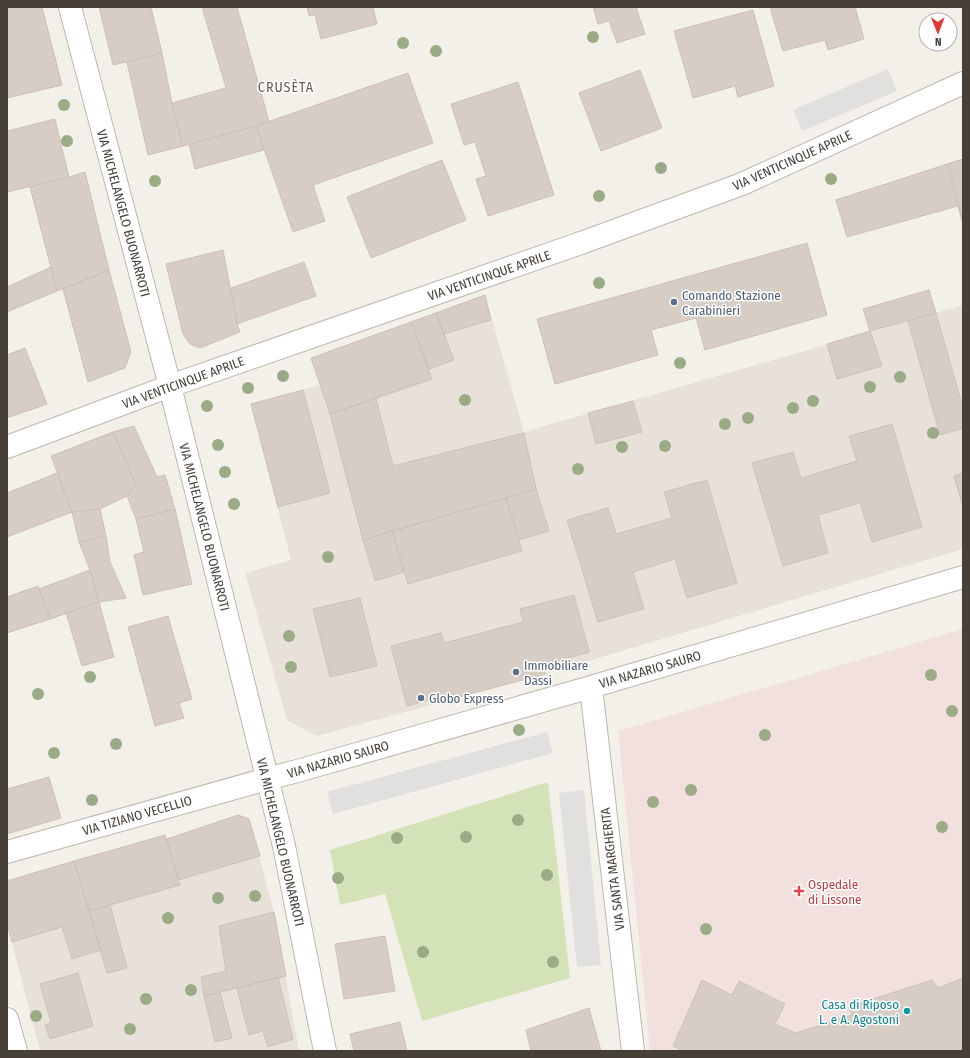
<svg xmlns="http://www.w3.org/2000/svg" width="970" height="1058" font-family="'Fira Sans Condensed',sans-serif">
<rect width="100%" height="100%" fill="#f3f0ea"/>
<path fill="#e7e1d9" d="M485,295L524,432L963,305V549L545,674L317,736L287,720L245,573L291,560L251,404L320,385L311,358Z
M238,815L249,819L274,912L299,1051H40L7,924V881L165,835L167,839Z"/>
<path fill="#f2e0df" d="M963,629V1051H650L618,731Z"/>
<path fill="#d4e3b7" d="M548,782L570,978L422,1021L385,894L340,905L330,850Z"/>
<path fill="#e2e0de" d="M888,69L897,91L802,131L793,110Z
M547,732L553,753L333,814L327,792Z
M584,790L601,965L577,967L559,793Z"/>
<path fill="#d7cdc4" stroke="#cec1b5" d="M7,7H42L62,85L7,98Z
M99,7H151L162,53L113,65Z
M202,7H237L269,121L256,126L183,146L172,103L226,88Z
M307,7H373L377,24L321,39L315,15L309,16Z
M593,7H636L645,34L617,43L609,21L598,24Z
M770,7H855L864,39L828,50L825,40L783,51Z
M753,10L774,86L738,97L735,86L693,98L674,31Z
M162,53L172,103L183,146L148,155L127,62Z
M640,70L662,128L601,151L579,93Z
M408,73L433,143L313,185L325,221L293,232L256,126Z
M518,82L554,195L488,216L476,179L486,176L475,142L464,145L451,104Z
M55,119L69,177L7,192V131Z
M256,126L264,150L195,169L189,144Z
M963,159V224L958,206L847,237L836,200Z
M963,159V224L948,164Z
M442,160L466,220L371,258L347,197Z
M85,172L109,270L57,291L30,187L69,177Z
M807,243L827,315L705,350L696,318L651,330L658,355L555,384L537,319Z
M223,250L237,324L240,332L200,348L190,344L183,334L166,264Z
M304,262L316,296L237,324L231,288Z
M51,267L57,291L7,312V287Z
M109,270L131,352L125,368L88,382L63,289Z
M929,290L936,313L870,331L863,309Z
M485,295L491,320L444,334L436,313Z
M436,313L454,360L429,369L411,322Z
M936,313L963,408V428L940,435L908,321Z
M411,322L432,379L330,414L311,358Z
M870,331L882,366L837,379L827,344Z
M25,348L47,404L7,418V355Z
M303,390L330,493L278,507L251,404Z
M376,398L393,466L524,433L536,489L363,540L330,414Z
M633,401L642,432L596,444L588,413Z
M892,424L922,527L872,542L860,503L818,515L828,553L783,566L752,463L793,452L801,478L857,461L849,436Z
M134,426L157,477L165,475L175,509L136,519L127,496L136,484L113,432Z
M113,432L136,484L127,496L100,509L72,512L51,456Z
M57,473L72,512L7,537V493Z
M963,473V507L954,476Z
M707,480L737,583L687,598L675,559L633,572L644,609L598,622L567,520L608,508L616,534L672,518L664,492Z
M536,489L549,531L519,540L506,498Z
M506,498L522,551L408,584L392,531Z
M100,509L106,536L79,542L72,512Z
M175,509L192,584L143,595L134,555L144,552L136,519Z
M392,531L404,572L375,581L363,540Z
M106,536L110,562L126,598L99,602L90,570L79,542Z
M90,570L99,602L50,619L39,589Z
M38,586L50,619L7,633V597Z
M574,595L589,652L543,665L545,674L455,698L453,693L407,706L391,646L441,633L444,643L523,622L520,609Z
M360,598L377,666L330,677L313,609Z
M99,602L114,657L82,666L66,613Z
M168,616L192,699L179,703L184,718L155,726L128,627Z
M49,777L61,818L7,834V789Z
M238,815L249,819L260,856L178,880L167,839Z
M165,835L180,885L89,911L74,861Z
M74,861L101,950L72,959L62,927L12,942L7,924V881Z
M110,905L127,968L107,973L89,911Z
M274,912L286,976L204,996L201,977L226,971L219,926Z
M385,936L395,991L344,999L335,944Z
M78,973L93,1026L50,1039L45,1025L51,1023L40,984Z
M278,977L293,1039L268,1047L263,1031L249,1035L237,988Z
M963,978V1051H683L673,1046L702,980L732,995L739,981L785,1004L775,1024L796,1033L852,1015L848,1007L932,980L938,988Z
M220,992L232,1038L215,1042L204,996Z
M589,1008L601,1051H531L526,1030Z
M400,1022L407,1051H354L350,1034Z"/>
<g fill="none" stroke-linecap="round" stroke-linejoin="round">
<defs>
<path id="pedestrian" d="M581,243L742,184"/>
<path id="minor" d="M742,184L963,83
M7,447L170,386L581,243
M591,687L633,1051
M7,852L267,779L301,770L591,687L963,577
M7,1019L16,1051"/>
<path id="tertiary" d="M70,7L170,386L284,846L325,1051"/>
</defs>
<use href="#pedestrian" stroke="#beb6ae" stroke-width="24"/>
<use href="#minor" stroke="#beb6ae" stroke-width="24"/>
<use href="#tertiary" stroke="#beb6ae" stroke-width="24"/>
<use href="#pedestrian" stroke="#fff" stroke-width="22"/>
<use href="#minor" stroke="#fff" stroke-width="22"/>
<use href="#tertiary" stroke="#fff" stroke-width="22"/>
</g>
<g fill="#9aab85">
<circle cx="593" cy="37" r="6"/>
<circle cx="403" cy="43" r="6"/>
<circle cx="436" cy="51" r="6"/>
<circle cx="64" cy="105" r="6"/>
<circle cx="67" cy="141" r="6"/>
<circle cx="661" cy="168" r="6"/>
<circle cx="831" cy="179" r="6"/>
<circle cx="155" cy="181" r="6"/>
<circle cx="599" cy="196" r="6"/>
<circle cx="599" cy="283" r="6"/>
<circle cx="680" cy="363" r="6"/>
<circle cx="283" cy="376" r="6"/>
<circle cx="900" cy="377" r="6"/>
<circle cx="870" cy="387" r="6"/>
<circle cx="248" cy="388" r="6"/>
<circle cx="465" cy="400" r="6"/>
<circle cx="813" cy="401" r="6"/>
<circle cx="207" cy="406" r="6"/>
<circle cx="793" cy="408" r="6"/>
<circle cx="748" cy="418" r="6"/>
<circle cx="725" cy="424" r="6"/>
<circle cx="933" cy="433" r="6"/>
<circle cx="218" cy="445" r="6"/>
<circle cx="665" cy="446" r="6"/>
<circle cx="622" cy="447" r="6"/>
<circle cx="578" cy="469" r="6"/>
<circle cx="225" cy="472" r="6"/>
<circle cx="234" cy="504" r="6"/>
<circle cx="328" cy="557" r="6"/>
<circle cx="289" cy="636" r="6"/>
<circle cx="291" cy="667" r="6"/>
<circle cx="931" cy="675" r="6"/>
<circle cx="90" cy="677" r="6"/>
<circle cx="38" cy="694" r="6"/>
<circle cx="952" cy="711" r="6"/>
<circle cx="519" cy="730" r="6"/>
<circle cx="765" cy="735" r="6"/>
<circle cx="116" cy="744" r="6"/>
<circle cx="54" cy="753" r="6"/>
<circle cx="691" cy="790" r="6"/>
<circle cx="92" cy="800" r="6"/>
<circle cx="653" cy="802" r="6"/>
<circle cx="518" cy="820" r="6"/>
<circle cx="942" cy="827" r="6"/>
<circle cx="466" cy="837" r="6"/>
<circle cx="397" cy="838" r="6"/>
<circle cx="547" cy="875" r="6"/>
<circle cx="338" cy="878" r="6"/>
<circle cx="255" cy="896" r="6"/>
<circle cx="218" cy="898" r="6"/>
<circle cx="168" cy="918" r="6"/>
<circle cx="706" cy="929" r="6"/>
<circle cx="423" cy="952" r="6"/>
<circle cx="553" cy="962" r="6"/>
<circle cx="191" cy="990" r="6"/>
<circle cx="146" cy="999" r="6"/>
<circle cx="36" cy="1016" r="6"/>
<circle cx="130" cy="1029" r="6"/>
</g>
<g fill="#5c6f8a" stroke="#fff" stroke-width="1.5">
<circle cx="674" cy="302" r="4"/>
<circle cx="516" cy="672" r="4"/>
<circle cx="421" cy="698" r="4"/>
</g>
<path fill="#e0444e" stroke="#fff" stroke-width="1.5" d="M797 885h4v4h4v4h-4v4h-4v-4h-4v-4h4z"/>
<circle fill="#0f9aa8" stroke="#fff" stroke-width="1.5" cx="907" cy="1011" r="4"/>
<g text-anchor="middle" stroke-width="3" stroke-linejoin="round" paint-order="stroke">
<g font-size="13" fill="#474039" stroke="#fff">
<text transform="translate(792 160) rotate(-24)" y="5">VIA VENTICINQUE APRILE</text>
<text transform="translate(124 213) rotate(75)" y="5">VIA MICHELANGELO BUONARROTI</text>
<text transform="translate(489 275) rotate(-19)" y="5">VIA VENTICINQUE APRILE</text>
<text transform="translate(183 382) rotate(-20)" y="5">VIA VENTICINQUE APRILE</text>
<text transform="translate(205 527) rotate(76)" y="5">VIA MICHELANGELO BUONARROTI</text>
<text transform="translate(650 669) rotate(-16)" y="5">VIA NAZARIO SAURO</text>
<text transform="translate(338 759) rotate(-16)" y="5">VIA NAZARIO SAURO</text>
<text transform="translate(137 815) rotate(-16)" y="5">VIA TIZIANO VECELLIO</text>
<text transform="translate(281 842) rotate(77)" y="5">VIA MICHELANGELO BUONARROTI</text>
<text transform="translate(612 869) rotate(-97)" y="5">VIA SANTA MARGHERITA</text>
</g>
<g font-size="13" fill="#4e5e75" stroke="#fff" text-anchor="start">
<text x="682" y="300">Comando Stazione<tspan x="682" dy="15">Carabinieri</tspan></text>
<text x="524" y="670">Immobiliare<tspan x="524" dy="15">Dassi</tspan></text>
<text x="429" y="703">Globo Express</text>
</g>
<g font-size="13" fill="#be3a42" stroke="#fff" text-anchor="start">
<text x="808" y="889">Ospedale<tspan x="808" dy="15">di Lissone</tspan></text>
</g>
<g font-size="13" fill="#0d838f" stroke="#fff" text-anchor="end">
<text x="899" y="1009">Casa di Riposo<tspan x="899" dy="15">L. e A. Agostoni</tspan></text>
</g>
<g font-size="14" letter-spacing="1" fill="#685d51" stroke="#fff">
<text x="286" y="92">CRUSÈTA</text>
</g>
</g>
<rect width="970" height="1058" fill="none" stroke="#474039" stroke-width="16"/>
<g transform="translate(938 32) rotate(179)"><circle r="19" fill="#ffffff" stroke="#b5b3b0"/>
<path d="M0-3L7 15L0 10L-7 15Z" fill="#e43931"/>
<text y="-6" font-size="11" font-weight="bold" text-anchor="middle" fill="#474039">N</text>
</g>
</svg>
